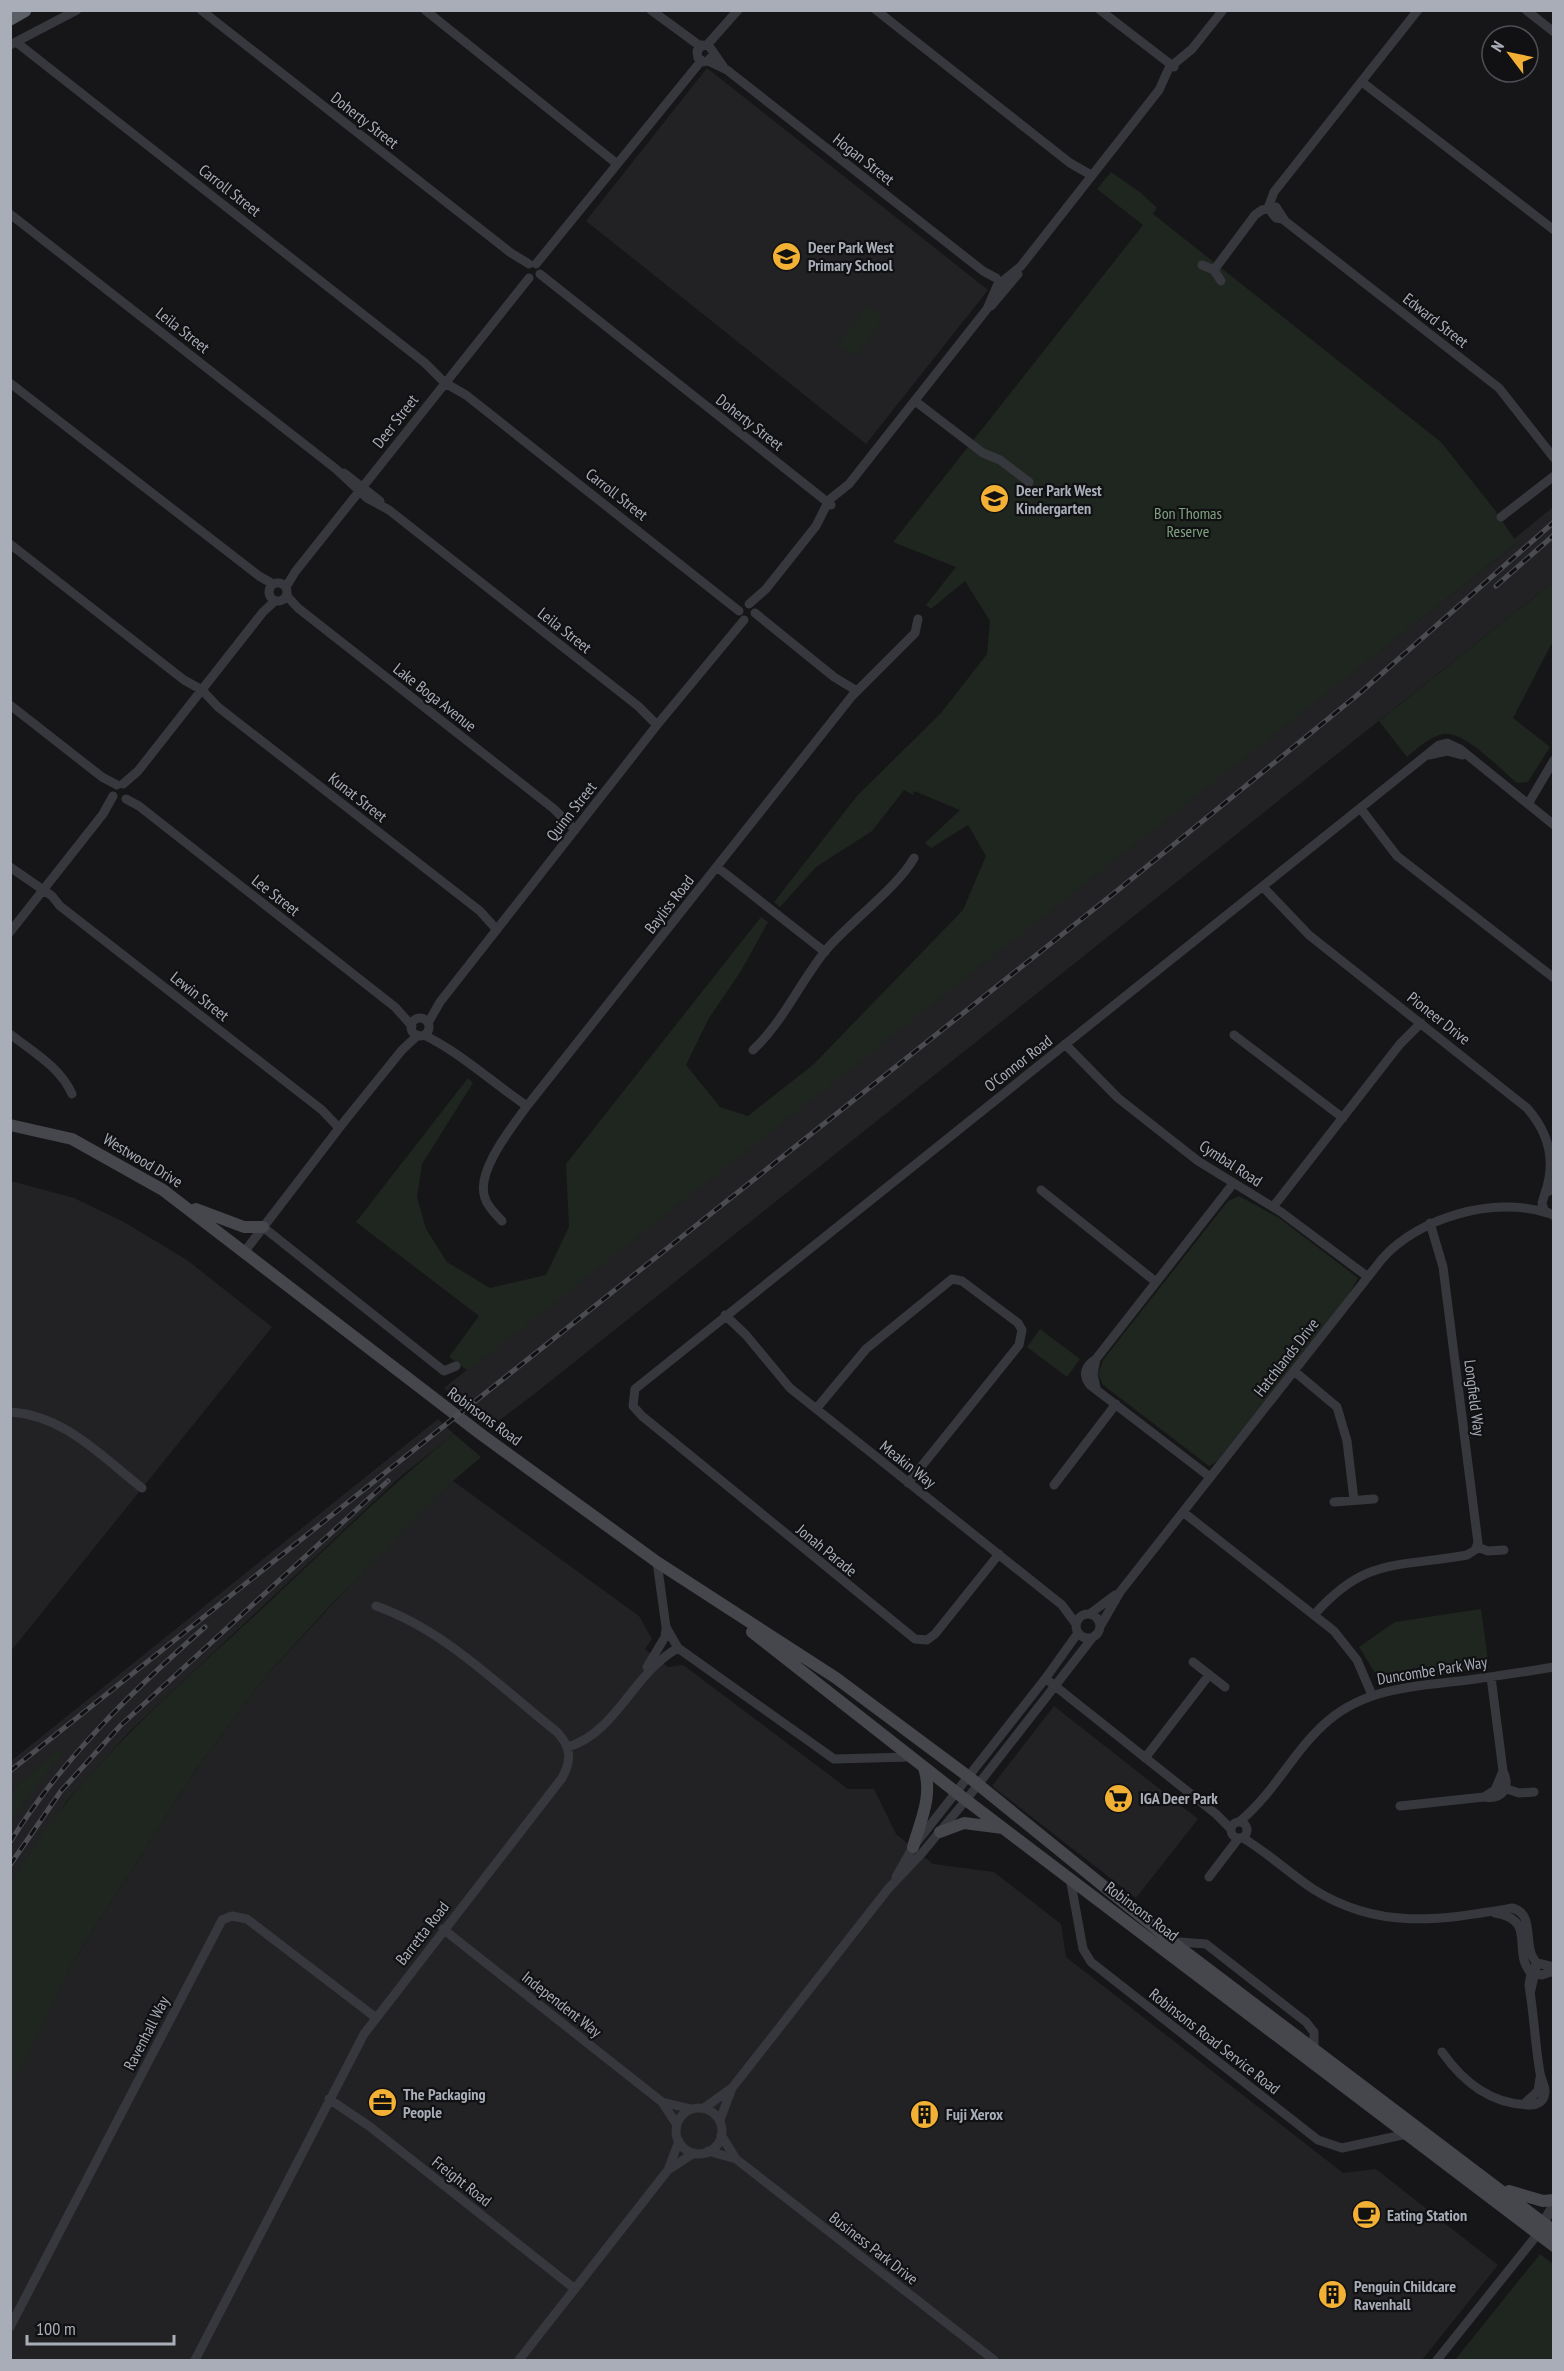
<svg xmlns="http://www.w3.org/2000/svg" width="1564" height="2371" font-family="'PT Sans Narrow',sans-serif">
<rect width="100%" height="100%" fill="#161618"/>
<path fill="#222225" d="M707,68L988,290L866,444L586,221Z
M1553,507V582L533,1395L493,1425L444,1388L1517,543L1514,539Z
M11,1181L74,1198L124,1222L187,1260L272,1327L11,1651Z
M438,1419L454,1434L400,1477L129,1732L67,1801L11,1886V1820L60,1750L11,1791V1761Z
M453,1481L639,1616L652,1639L645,1649L668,1667L683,1665L848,1789H874L896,1834L933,1864L994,1872L1061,1924L1066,1957L1343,2173L1376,2169L1498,2265L1422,2360H11L10,2088L24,2057L74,1960L195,1771L264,1678L367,1567Z
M1054,1706L1198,1819L1136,1898L992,1786Z"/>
<path fill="#1e261f" d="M1111,172L1141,193L1157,208L1153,214L1441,442L1494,509L1517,543L468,1371L449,1357L479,1316L356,1222L468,1078L473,1083L422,1164L417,1197L426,1229L447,1262L490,1288L546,1275L569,1227L566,1164L761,917L768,922L741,971L709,1018L686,1065L720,1107L748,1116L814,1064L963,910L986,856L968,825L931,848L925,843L960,810L914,791L913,795L904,790L872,831L816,867L780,907L774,902L857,796L941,713L987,654L990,621L965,581L931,609L926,605L956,567L893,542L1143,225L1097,189Z
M868,305L884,318L854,357L838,344Z
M1553,582V641L1513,718L1550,747L1528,782L1517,783C1501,770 1464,730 1443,734C1429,737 1418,748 1407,757L1379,721Z
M1239,1196L1279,1218L1358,1278L1349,1294L1217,1461L1209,1466L1103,1385L1098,1374L1103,1360L1228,1201Z
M1040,1329L1080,1359L1067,1377L1027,1347Z
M454,1434L481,1457L453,1481L326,1610L264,1678L195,1771L74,1960L11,2088L10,1886C72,1774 174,1691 266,1605C328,1547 388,1487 454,1434Z
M1481,1609L1489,1668L1382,1684L1359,1647L1395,1622Z
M60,1749L63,1752L11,1820V1791Z
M1540,2254L1553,2264V2360H1455Z"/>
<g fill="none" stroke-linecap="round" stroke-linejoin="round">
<path stroke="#37383d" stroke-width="9" d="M201,10L511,253L529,264
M425,10L616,163
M651,10L700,46
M876,10L1070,163L1091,175
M1100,10L1174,67
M1526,10L1554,32
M16,42L425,363L445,383L466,395L739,611
M10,45L77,10
M707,45L738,10
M713,55L708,61L704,62L698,58L697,51L702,45L709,46L723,66
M708,61L727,70L983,271L996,278L1003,287
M1362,82L1554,230
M1276,207L1285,221L1499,388L1554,458
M10,214L336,469L367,498L389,510L638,706L657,725
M1282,219L1276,218L1268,208L1274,192L1418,10
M536,264L701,61
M1202,265L1214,270L1221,281
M1214,270L1255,215L1262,210L1272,208
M540,274L831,505
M991,306L1018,274
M10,383L259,576L273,584
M915,401L983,453L1000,460L1029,482
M344,473L380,501
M1501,517L1554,476
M10,544L184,680L202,690L218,707L480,911L497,930
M269 592a9 9 0 1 1 18 0a9 9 0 1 1-18 0Z
M286,587L295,572L529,278
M287,596L298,608L554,809L575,830
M749,604L766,589L816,526L829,500L849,484L987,309L997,286L1021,266L1159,90L1169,68L1192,49L1223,10
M755,613L834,677L857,691
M10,705L102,777L117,785
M1429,755L1447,751L1462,755
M123,784L138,771L263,612L275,601
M126,799L139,806L395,1007L412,1026
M1528,804L1554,760
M1361,809L1397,856L1554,978
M10,867L52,896L60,906L322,1110L339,1128
M717,867L825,952
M1263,887L1309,935L1527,1108C1549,1133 1556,1162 1545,1193
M10,932L103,814L113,796
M411 1027a9 9 0 1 1 18 0a9 9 0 1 1-18 0Z
M428,1023L440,1002L657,725L744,620
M10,1034C33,1052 60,1067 72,1094
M424,1035C461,1053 493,1083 527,1106
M1234,1035L1343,1118
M1065,1044L1118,1098L1198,1161L1281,1212L1368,1277
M753,1050C783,1022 800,982 826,950C851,921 897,888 914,858
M1554,1189L1545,1193L1542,1203L1544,1210L1554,1216
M1041,1190L1156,1282
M1273,1207L1400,1044L1421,1023
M502,1221C496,1214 488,1208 485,1198C475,1172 512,1127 527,1106L852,696L915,633L918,619
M263,1227L444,1371L456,1366
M245,1251L343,1123L402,1050L418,1035
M725,1315L746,1335L790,1388L1062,1605L1076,1624
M1096,1359L1093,1374L1096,1388
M1294,1371L1337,1407L1347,1441L1354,1500
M816,1409L866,1349L952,1279L962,1281L1018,1323L1022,1330L1019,1345L908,1483
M10,1412C64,1415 101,1456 142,1488
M1210,1477L1090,1385C1082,1375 1085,1366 1096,1359L1232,1185
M1054,1485L1116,1404
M1334,1502L1374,1499
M1183,1512L1334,1631L1357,1660L1372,1695
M1477,1547L1488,1551L1504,1550
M999,1554L935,1634L927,1640L915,1639L642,1416L633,1406L635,1389L1439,745L1447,743L1460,749L1554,825
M657,1562L666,1627L678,1648L834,1759L911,1757
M1091,1613L1115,1595
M1076 1626a12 12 0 1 1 24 0a12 12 0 1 1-24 0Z
M1314,1615C1366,1556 1397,1568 1467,1555L1475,1550L1478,1543L1443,1267L1430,1223
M1101,1625L1120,1592L1382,1259C1419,1217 1494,1196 1547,1213
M1193,1662L1225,1687
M647,1667L665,1637L666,1629
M1050,1682L1216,1814L1231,1829
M568,1747C617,1732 633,1673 678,1648
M1145,1758L1209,1675
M1507,1789L1519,1793L1534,1792
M1484,1797L1495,1790L1503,1771
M1400,1806L1484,1797C1503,1800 1511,1788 1503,1771L1491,1677
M1231 1830a8 8 0 1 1 16 0a8 8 0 1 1-16 0Z
M1239,1822C1275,1793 1294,1749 1329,1720C1368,1687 1419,1686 1468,1680C1496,1676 1525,1672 1554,1667
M1243,1838C1268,1853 1289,1873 1313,1889C1379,1931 1441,1920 1512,1908C1537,1914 1521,1947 1537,1963L1530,1994
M896,1877L913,1847L1045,1679L1078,1633
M1209,1877L1238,1839
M1070,1878L1083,1949L1091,1962L1318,2140L1342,2148L1407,2134
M443,1929L662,2102L677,2125
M1172,1947L1180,1942L1206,1944L1306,2022L1314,2032V2055
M1554,1967L1537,1963L1531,1973L1542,1975L1554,1971
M1442,2052C1464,2083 1491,2104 1530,2105C1538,2105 1545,2101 1545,2091C1545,2086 1541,2079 1540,2073C1535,2044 1534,2015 1529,1985L1531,1973C1511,1951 1538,1920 1495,1913
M329,2099L369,2126L575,2289
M662,2102L691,2109
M1524,2104L1538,2091L1540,2078
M704,2108L732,2088
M676 2131a23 23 0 1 1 46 0a23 23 0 1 1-46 0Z
M720,2120L732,2088L888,1889L922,1853L966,1800L1093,1637
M721,2135L736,2159L994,2360
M708,2151L736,2159
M668,2170L694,2153
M10,2327L222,1920L232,1916L247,1919L375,2017
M195,2360L364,2034L562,1778C572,1760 571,1747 557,1732C500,1687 445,1630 376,1606
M519,2360L668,2170L679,2141
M1437,2360L1537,2235"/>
<path stroke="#37383d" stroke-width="10" d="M1539,2229L1554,2205"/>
<path stroke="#45474d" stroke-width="12" d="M10,1125L72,1139L163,1190L482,1435L657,1562L836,1678L969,1777L1175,1944L1554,2231
M196,1209L244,1227H263
M752,1632L966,1800L1554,2246
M940,1832L964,1823L1003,1828
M913,1847C921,1820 933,1795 924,1768
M1509,2191L1543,2201L1554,2200"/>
<path stroke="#5b5e65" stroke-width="15" d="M10,18L24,10"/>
<defs>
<path id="rail" d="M1496,586L1554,535
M10,1771L1118,890L1361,692L1554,522
M10,1842C63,1758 131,1692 205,1627
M10,1865L61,1791L121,1725L388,1481"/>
</defs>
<use href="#rail" stroke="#4a4c52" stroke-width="5"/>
<use href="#rail" stroke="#111113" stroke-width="3" stroke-dasharray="9" stroke-linecap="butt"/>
</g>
<defs>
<symbol id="school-disc" viewBox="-11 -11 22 22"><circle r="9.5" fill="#f2b134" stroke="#111113"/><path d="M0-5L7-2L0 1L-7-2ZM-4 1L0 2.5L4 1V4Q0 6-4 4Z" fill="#111"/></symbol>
<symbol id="supermarket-disc" viewBox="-11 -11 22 22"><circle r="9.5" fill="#f2b134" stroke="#111113"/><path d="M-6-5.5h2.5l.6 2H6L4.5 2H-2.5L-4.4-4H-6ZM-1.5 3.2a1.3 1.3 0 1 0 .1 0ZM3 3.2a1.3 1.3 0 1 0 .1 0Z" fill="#111"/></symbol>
<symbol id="office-disc" viewBox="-11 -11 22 22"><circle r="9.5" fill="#f2b134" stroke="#111113"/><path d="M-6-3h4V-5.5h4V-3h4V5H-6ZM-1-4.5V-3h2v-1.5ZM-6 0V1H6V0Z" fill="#111"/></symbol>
<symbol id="building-disc" viewBox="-11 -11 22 22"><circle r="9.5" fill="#f2b134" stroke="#111113"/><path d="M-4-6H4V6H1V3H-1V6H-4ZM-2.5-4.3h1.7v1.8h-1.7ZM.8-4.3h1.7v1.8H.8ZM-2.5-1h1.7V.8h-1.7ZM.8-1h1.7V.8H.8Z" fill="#111"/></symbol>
<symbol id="cafe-disc" viewBox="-11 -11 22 22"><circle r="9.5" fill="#f2b134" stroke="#111113"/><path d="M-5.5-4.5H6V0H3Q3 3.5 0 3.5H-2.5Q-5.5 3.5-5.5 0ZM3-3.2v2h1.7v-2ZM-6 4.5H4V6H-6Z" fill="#111"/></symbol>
</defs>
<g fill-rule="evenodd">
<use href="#school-disc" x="770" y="240" width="33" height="33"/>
<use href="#school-disc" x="978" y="482" width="33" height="33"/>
<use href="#supermarket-disc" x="1102" y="1782" width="33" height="33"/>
<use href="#office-disc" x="366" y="2086" width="33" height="33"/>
<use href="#building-disc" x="908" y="2098" width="33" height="33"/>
<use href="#cafe-disc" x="1350" y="2198" width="33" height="33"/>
<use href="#building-disc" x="1316" y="2278" width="33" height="33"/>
</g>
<g text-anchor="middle" stroke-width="4.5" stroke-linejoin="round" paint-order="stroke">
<g font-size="16" fill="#a8adb8" stroke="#111113">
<text transform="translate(365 120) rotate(38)" y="6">Doherty Street</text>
<text transform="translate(864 159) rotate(38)" y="6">Hogan Street</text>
<text transform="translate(230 190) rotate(38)" y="6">Carroll Street</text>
<text transform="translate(1436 320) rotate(38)" y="6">Edward Street</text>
<text transform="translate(183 330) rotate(38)" y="6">Leila Street</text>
<text transform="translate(395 421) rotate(-52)" y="6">Deer Street</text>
<text transform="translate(750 422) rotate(38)" y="6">Doherty Street</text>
<text transform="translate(617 494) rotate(38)" y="6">Carroll Street</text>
<text transform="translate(565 630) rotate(38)" y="6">Leila Street</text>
<text transform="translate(435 697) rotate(38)" y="6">Lake Boga Avenue</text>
<text transform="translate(358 797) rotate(38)" y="6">Kunat Street</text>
<text transform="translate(571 811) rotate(-52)" y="6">Quinn Street</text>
<text transform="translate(276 895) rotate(38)" y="6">Lee Street</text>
<text transform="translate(669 904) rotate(-52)" y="6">Bayliss Road</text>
<text transform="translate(200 996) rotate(38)" y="6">Lewin Street</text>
<text transform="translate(1439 1018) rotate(38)" y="6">Pioneer Drive</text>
<text transform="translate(1018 1063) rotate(-38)" y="6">O'Connor Road</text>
<text transform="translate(143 1160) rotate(31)" y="6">Westwood Drive</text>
<text transform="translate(1231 1163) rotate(33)" y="6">Cymbal Road</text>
<text transform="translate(1286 1357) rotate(-52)" y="6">Hatchlands Drive</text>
<text transform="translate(1475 1398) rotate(83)" y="6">Longfield Way</text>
<text transform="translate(485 1416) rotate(36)" y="6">Robinsons Road</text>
<text transform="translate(908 1464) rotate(38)" y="6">Meakin Way</text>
<text transform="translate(827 1550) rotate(39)" y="6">Jonah Parade</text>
<text transform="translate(1432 1670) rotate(-9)" y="6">Duncombe Park Way</text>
<text transform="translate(1142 1911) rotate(37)" y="6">Robinsons Road</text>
<text transform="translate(422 1933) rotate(-52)" y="6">Barretta Road</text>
<text transform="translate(562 2004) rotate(38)" y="6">Independent Way</text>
<text transform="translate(146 2033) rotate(-63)" y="6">Ravenhall Way</text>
<text transform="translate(1215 2041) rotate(38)" y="6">Robinsons Road Service Road</text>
<text transform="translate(462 2181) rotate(38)" y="6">Freight Road</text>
<text transform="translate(874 2248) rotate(38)" y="6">Business Park Drive</text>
</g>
<g font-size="16" font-weight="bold" fill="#a8adb8" stroke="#111113" text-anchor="start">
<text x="808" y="253">Deer Park West<tspan x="808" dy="18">Primary School</tspan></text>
<text x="1016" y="496">Deer Park West<tspan x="1016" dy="18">Kindergarten</tspan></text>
<text x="1140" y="1804">IGA Deer Park</text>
<text x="403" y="2100">The Packaging<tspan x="403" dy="18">People</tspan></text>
<text x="946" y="2120">Fuji Xerox</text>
<text x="1387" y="2221">Eating Station</text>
<text x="1354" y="2292">Penguin Childcare<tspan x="1354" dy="18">Ravenhall</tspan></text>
</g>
<g font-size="16" fill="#7fa381" stroke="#111113">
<text x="1188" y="519">Bon Thomas<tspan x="1188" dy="18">Reserve</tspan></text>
</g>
</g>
<rect width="1564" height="2371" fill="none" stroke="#a8adb8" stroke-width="24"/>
<g transform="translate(1510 54) rotate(302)"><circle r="28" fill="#111113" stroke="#4d4f55" stroke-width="1.5"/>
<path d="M0-4.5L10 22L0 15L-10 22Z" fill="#f2b134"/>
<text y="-9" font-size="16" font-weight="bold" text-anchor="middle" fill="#a8adb8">N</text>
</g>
<path d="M27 2335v9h147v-9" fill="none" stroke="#a8adb8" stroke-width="3"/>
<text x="36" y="2335" font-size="18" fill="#a8adb8" stroke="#111113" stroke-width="4.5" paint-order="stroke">100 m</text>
</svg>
